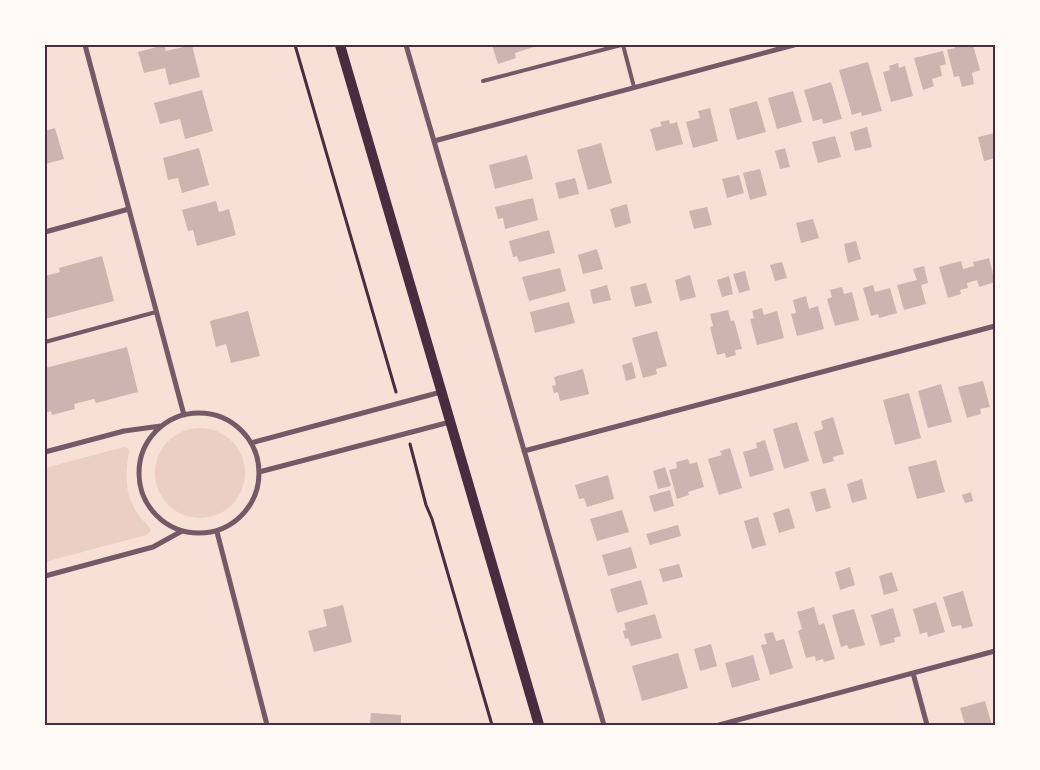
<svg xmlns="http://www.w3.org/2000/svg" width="1040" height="770" font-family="Helvetica,sans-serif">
<rect width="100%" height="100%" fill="#f7e1d7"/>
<path fill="#ebcfc5" d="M155 473a45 45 0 1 1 90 0a45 45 0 1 1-90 0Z
M124,447L127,448L129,450C124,484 125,503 150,528L151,531L146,535L45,562V468Z"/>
<path fill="#ccb4b1" d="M164,45L166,51L192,45L200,77L169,85L165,68L144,73L138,52Z
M492,45H540L515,53L516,58L498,64Z
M954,45H960V47L966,45H973L980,70L972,73L974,84L962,87L959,76L954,77L947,50L955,48Z
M943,51L946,64L940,66L942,76L932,79L934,86L923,90L914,58Z
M868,62L882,111L862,116L861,112L852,115L839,70Z
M898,63L899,68L905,66L913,96L891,102L883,72L890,70L889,66Z
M831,82L842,119L823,124L822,119L813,121L804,90Z
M202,90L213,131L185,139L180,119L160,124L154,103Z
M793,91L802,122L777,129L768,98Z
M757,101L766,132L737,140L729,109Z
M710,108L718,141L693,148L686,122L700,118L698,111Z
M669,120L670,124L677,122L683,144L656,151L650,129L662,126L660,122Z
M867,127L872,147L855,151L850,132Z
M55,128L64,159L45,164V131Z
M995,133V158L984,161L978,137Z
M835,136L841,157L818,163L812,142Z
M601,143L612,183L588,190L577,150Z
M199,148L209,185L182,193L178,178L168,180L163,158Z
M785,148L790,167L780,169L775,151Z
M527,155L533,179L495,189L489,165Z
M760,169L767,195L750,200L743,173Z
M739,175L744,193L727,198L722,179Z
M575,178L579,194L559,199L555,183Z
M533,198L538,220L505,229L503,218L498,219L495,207Z
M216,201L219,212L229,209L236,235L197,246L193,230L188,231L182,210Z
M627,204L631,223L615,228L610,209Z
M707,207L712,225L694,229L689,211Z
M813,219L819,238L801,243L796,223Z
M549,230L555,253L519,262L517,256L513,257L509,241Z
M856,241L861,259L848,263L844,244Z
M597,249L603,269L583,274L578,255Z
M102,256L114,301L45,319V276L60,272L59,268Z
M989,258L995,282L979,287L977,280L967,283L968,288L960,290L961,294L948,298L939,267L961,261L963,269L974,266L973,262Z
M782,262L787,278L775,281L770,265Z
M924,266L928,283L921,285L926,304L904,310L897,285L917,280L913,269Z
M560,268L566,291L529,301L522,277Z
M745,271L750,290L739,293L733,274Z
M690,275L696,297L680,301L675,280Z
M729,276L733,294L722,297L717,280Z
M646,283L652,303L635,307L630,287Z
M607,285L611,300L593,304L590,290Z
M873,285L875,292L890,288L897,313L879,318L878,314L871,316L863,288Z
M842,287L844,294L852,292L859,320L835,326L827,299L832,297L830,290Z
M806,296L809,309L818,306L824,329L797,336L791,314L796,313L793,300Z
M569,302L575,323L535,333L530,312Z
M762,308L764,315L777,311L784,338L757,345L750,319L754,318L752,311Z
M728,310L731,321L734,320L742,349L735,350L736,355L726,358L725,353L717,355L710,327L713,326L710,314Z
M248,311L260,356L231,363L226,344L216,347L210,321Z
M657,331L667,366L656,369L657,374L643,378L632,338Z
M127,347L138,392L96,403L94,399L74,404L75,409L52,415L51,411L45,413V368Z
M632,362L636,378L626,381L622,365Z
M583,369L589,394L560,401L558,392L554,393L552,386L556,385L554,377Z
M983,381L990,407L980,409L981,414L967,418L958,387Z
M941,384L952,422L928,428L918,391Z
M909,393L921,438L895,445L883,400Z
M833,417L844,454L833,457L834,461L823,464L814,432L823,429L821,421Z
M797,422L809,461L784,469L773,429Z
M765,440L774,470L750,477L743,452L757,448L756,443Z
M730,448L742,488L719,495L708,459L722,455L720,451Z
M688,459L690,464L697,462L704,487L688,492L689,495L677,499L669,470L677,468L676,462Z
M936,460L945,492L917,499L908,467Z
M665,467L671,486L658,489L653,471Z
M608,475L614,499L587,507L584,498L579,499L575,485Z
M862,479L867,499L852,503L847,484Z
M825,488L831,508L816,512L810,492Z
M670,490L674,506L654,512L649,496Z
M971,492L973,501L965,503L962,495Z
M789,508L795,528L779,533L773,513Z
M622,510L629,532L597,541L590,519Z
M758,517L766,545L752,549L744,521Z
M678,525L681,536L650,545L646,534Z
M631,547L637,568L608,576L602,555Z
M679,564L683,577L663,582L659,569Z
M850,567L855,585L840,590L835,572Z
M892,572L898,591L884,595L879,576Z
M641,580L648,604L617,613L610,589Z
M963,591L973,626L962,629L961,625L952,627L943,597Z
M936,602L945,632L928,637L927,632L920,634L913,609Z
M343,605L352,642L314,652L308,631L327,626L323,610Z
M814,607L819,625L824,623L835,659L824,662L823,659L816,661L815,656L806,658L798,631L802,629L797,612Z
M893,608L901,636L894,638L895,642L880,646L871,615Z
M854,609L865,645L849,649L847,645L841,647L832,615Z
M655,614L662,638L631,646L628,638L625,639L623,631L626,630L624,623Z
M773,632L776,641L784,639L793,668L770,675L761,645L767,644L764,634Z
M711,644L717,666L700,671L694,649Z
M678,653L688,688L642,701L632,666Z
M753,655L760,680L732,688L725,663Z
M985,701L992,725H965L960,708Z
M371,713L401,715V725H370Z"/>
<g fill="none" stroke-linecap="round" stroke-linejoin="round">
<path stroke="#4a2c40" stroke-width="3" d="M295,45L396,392
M410,444L426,505L432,519L492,725"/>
<path stroke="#755966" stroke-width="4" d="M623,45L634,87
M483,81L621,45
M45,342L156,312"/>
<path stroke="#755966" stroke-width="5" d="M85,45L184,415
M406,45L604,725
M434,141L794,45
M45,232L129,209
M139 473a60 60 0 1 1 120 0a60 60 0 1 1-120 0Z
M251,443L441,392
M524,451L995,326
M45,452L124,431L161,426
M259,472L450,422
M217,532L267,725
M45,576L153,547L182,531
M913,673L927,725
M719,725L995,651"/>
<path stroke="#4a2c40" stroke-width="10" d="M340,45L539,725"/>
</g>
<rect width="1040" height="770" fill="none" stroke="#fffaf5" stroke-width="92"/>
<rect x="46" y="46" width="948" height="678" fill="none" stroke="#4a2c40" stroke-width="2"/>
</svg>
